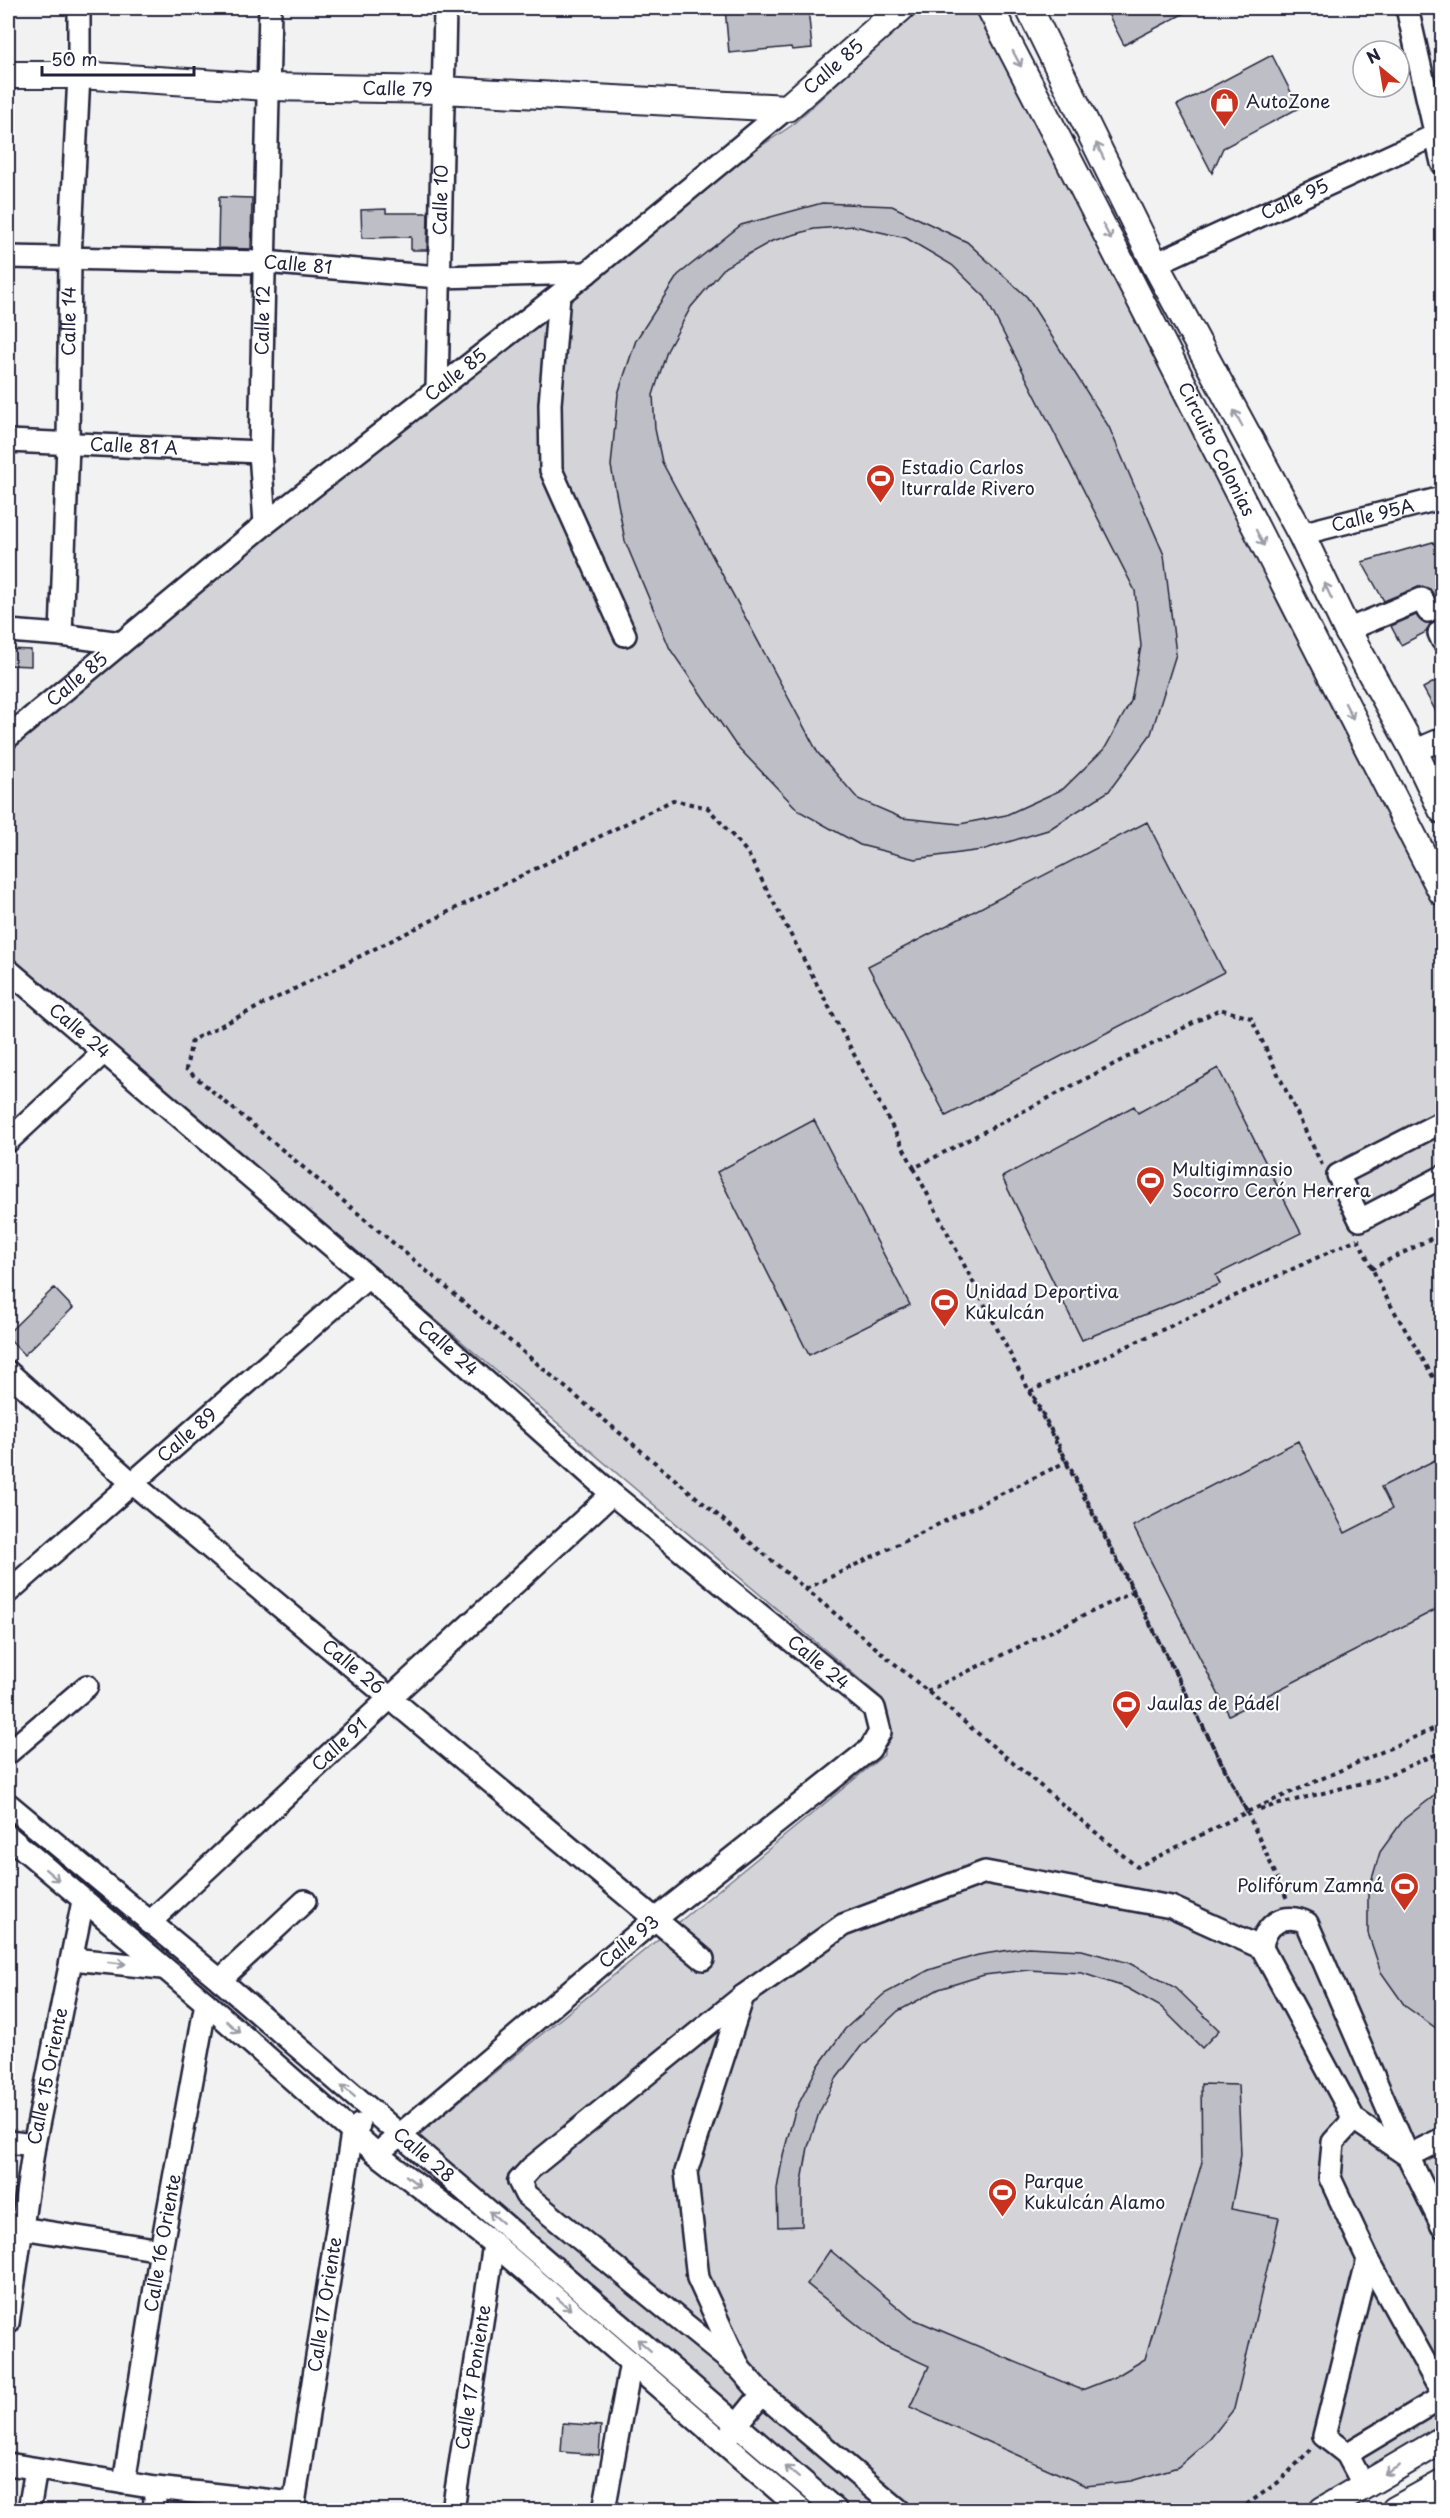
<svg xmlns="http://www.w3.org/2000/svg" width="1450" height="2518" font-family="'Playpen Sans',sans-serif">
<rect width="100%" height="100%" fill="#f2f2f3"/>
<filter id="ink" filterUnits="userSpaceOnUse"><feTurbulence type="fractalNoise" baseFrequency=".0167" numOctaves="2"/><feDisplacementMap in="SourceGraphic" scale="12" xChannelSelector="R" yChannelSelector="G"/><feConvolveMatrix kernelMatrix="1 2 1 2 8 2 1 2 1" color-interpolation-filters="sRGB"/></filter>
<g filter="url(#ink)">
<path fill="#d3d3d8" stroke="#7a7a8a" stroke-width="1.5" d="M919,8H978L1442,907V2441L1324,2510H836L408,2143L884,1755L883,1699L8,957V748L554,285L791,126Z"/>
<path fill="#bebec6" stroke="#22223b" stroke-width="1.5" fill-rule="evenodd" d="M725,8H808L812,48L792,50L791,47L729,53Z
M1105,8H1194L1124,45Z
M1272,55L1299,108L1223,148L1212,173L1177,105Z
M219,197L252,198L251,249L218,248Z
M822,203L892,206L967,242L1027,297L1109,427L1164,555L1176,654L1151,734L1109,791L1048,830L982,850L915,859L860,845L799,811L735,744L670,649L625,541L611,466L618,394L636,340L678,275L741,225ZM854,226L906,238L952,265L985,297L1135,591L1141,646L1131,701L1105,748L1063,789L1006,815L960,824L902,818L858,799L818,753L662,462L655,429L653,395L667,351L691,307L725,267L772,241L814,229Z
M386,209V213H428L427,250H411V237L362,238L361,210Z
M1433,542L1443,559V621H1435L1441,611L1430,589L1418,587L1384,601L1362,562Z
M1416,615L1422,622L1432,623L1426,632L1401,645L1391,626Z
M8,649L31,650V666L8,665Z
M1443,677V724L1423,688Z
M1147,822L1224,972L946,1116L868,966Z
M1218,1068L1301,1233L1216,1275L1220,1284L1082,1340L1002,1177L1134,1106L1138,1113Z
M814,1120L910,1305L809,1355L717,1172Z
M54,1288L73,1308L24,1355L8,1338V1333Z
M1298,1441L1345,1533L1392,1509L1381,1487L1443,1456V1569L1434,1573L1443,1590V1606L1229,1715L1133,1526Z
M1443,1789V2033L1405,2006L1381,1972L1368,1933V1892L1380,1852L1404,1819Z
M1028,1947L1082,1950L1129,1963L1176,1988L1219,2030L1202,2048L1161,2007L1127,1988L1082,1973L1028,1970L984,1975L939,1989L898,2011L862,2045L836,2079L819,2113L808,2147L802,2182V2226L778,2227L777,2189L783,2155L795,2111L817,2068L845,2029L884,1994L929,1970L978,1955Z
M1201,2084L1238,2085L1241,2155L1231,2209L1279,2218L1234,2409L1210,2439L1178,2467L1131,2481L1086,2486L910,2407L929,2366L881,2344L807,2284L830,2250L911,2318L1082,2390L1115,2377L1145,2359L1202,2162Z
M563,2423L601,2426L599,2455L561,2452Z"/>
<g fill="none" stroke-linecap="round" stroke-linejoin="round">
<defs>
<g id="minor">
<path d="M1407,8L1442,163"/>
<path id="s1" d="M8,257L264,262L438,277L587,273"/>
<path id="s2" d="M1155,264L1442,132"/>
<path d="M559,295L550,404L551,470L625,635"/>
<path id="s3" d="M437,390L445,8"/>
<path id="s4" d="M8,441L260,452"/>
<path id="s5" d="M265,524L260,452L270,8"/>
<path id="s6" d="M1301,534L1442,498"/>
<path d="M1347,630L1422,599L1428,611"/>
<path d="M8,631L61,635L121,643"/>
<path d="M1439,633L1442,640"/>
<path id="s7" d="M61,635L68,444L70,258L79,75V8"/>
<path id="s8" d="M8,737L265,524L587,273L787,108"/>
<path d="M1414,751L1442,739"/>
<path id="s9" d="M8,970L368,1277L612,1494L874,1708L880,1732L870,1749L654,1920L377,2154"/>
<path d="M1442,1122L1338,1175L1360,1220L1442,1177"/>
<path d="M8,1141L104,1052"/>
<path id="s10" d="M8,1372L131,1482L703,1959"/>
<path id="s11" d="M8,1592L368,1277"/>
<path d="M8,1753L87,1686"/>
<path id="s12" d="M8,1804L220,1980L836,2510"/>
<path d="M8,1836L206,2003L377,2154L494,2244L801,2510"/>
<path id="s13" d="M149,1923L391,1697L612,1494"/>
<path d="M1262,1948C1264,1924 1285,1911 1307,1923L1408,2156L1442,2139"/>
<path d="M72,1959L162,1968"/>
<path d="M220,1980L305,1901"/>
<path d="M1354,2119L1333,2142L1330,2178L1368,2259L1442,2393"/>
<path d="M8,2142L34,2145"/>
<path d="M21,2228L161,2250"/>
<path d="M1368,2259L1324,2436L1347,2454L1442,2397"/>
<path id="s14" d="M8,2323L34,2145L83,1901"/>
<path d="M735,2365L526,2195L519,2181L531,2168L743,1996"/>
<path d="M728,2436L762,2394"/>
<path d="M1347,2454L1364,2486"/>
<path d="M8,2464L156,2488L293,2503"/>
<path id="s15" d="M124,2483L161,2250L206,2003"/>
<path d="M29,2510L36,2469"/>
<path d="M154,2510L156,2488"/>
<path id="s16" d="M293,2510L352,2133L359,2125"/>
<path id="s17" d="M453,2510L494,2244"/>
<path d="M604,2510L631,2362"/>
<path d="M899,2510L762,2394L740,2369L698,2278L686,2172L743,1996L843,1925L985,1872L1171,1907L1262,1948L1354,2119L1408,2156L1442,2226"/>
</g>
<g id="major">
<path id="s18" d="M990,8C1143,301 1290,598 1442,892"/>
<path d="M1029,8L1155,264L1301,534L1347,630L1414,751L1442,810"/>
<path id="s19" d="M8,75H79L268,87L442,90L787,108L901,8"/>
<path d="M1323,2510L1442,2440"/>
<path d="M1395,2510L1442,2484"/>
</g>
</defs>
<use href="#minor" stroke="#22223b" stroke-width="26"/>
<use href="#major" stroke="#22223b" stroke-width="30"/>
<path stroke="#22223b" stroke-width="4" stroke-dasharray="4.5 4.5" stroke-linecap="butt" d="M1322,1165L1251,1018L1220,1009L914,1168L747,852L708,808L673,800L192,1040L186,1069L1137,1867L1247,1812L1442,1725
M914,1168L1247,1812L1031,1391L1357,1239
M1358,1239L1386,1297L1442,1392
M1371,1269L1442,1233
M806,1589L1066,1462
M927,1691L1133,1592
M1260,1809L1378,1779L1442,1752
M1247,1812L1287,1899
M1239,2510L1280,2481L1311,2449"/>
<use href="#minor" stroke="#fff" stroke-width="21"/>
<use href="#major" stroke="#fff" stroke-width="26"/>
</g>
<defs><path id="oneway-shaft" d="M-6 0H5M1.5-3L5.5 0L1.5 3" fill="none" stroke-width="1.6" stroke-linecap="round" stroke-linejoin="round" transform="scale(1.5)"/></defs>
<g stroke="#9c9ca7">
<use href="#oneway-shaft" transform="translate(1017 59) rotate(62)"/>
<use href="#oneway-shaft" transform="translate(1100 151) rotate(-116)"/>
<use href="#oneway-shaft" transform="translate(1107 232) rotate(62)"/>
<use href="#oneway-shaft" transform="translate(1238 418) rotate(-118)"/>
<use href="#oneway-shaft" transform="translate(1260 538) rotate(64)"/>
<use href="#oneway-shaft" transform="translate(1328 591) rotate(-115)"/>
<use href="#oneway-shaft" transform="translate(1349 711) rotate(63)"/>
<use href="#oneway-shaft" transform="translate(52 1875) rotate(41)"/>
<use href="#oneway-shaft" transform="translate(117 1963) rotate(6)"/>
<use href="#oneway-shaft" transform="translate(233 2027) rotate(42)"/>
<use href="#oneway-shaft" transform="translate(348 2091) rotate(-139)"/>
<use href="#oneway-shaft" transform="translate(413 2181) rotate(38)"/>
<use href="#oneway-shaft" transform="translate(496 2217) rotate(-139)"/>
<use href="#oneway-shaft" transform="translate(564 2304) rotate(41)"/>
<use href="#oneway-shaft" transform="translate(644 2345) rotate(-139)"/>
<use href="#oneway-shaft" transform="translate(1392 2470) rotate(150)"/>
<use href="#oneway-shaft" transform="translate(792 2472) rotate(-139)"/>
</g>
</g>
<defs>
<symbol id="shop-pin" viewBox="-11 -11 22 30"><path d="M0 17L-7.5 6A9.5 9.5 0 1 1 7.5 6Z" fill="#c8321e" stroke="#fff"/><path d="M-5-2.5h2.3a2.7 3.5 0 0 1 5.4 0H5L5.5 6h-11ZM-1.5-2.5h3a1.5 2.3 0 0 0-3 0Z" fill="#fff"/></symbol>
<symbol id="stadium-pin" viewBox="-11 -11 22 30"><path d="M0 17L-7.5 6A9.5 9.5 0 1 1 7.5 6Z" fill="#c8321e" stroke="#fff"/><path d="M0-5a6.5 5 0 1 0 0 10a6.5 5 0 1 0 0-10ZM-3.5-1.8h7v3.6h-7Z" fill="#fff"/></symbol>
</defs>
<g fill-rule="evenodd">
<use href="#shop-pin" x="1208" y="86" width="33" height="45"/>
<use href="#stadium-pin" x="864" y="462" width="33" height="45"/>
<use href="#stadium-pin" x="1134" y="1164" width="33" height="45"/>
<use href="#stadium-pin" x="928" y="1286" width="33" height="45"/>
<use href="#stadium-pin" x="1110" y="1688" width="33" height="45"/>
<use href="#stadium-pin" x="1388" y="1870" width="33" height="45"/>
<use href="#stadium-pin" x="986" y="2176" width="33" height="45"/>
</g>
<g text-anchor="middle" stroke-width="4.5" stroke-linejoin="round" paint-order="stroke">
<g font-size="18" fill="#22223b" stroke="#fff">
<text dy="6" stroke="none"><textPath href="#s19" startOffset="842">Calle 85</textPath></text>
<text dy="6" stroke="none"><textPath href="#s19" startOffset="390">Calle 79</textPath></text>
<text dy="6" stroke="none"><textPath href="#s3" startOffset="190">Calle 10</textPath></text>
<text dy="6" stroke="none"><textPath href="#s2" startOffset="154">Calle 95</textPath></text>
<text dy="6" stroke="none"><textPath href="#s1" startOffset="290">Calle 81</textPath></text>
<text dy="6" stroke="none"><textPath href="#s5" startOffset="204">Calle 12</textPath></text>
<text dy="6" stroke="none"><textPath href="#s7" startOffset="314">Calle 14</textPath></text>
<text dy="6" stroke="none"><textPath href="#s8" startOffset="576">Calle 85</textPath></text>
<text dy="6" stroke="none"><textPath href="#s4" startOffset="126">Calle 81 A</textPath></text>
<text dy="6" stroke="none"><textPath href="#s18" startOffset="496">Circuito Colonias</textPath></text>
<text dy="6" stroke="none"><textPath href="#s6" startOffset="74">Calle 95A</textPath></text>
<text dy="6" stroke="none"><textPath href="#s8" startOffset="90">Calle 85</textPath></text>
<text dy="6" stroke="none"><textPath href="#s9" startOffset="94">Calle 24</textPath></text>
<text dy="6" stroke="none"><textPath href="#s9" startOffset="580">Calle 24</textPath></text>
<text dy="6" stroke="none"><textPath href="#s11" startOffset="238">Calle 89</textPath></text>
<text dy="6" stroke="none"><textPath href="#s9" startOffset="1066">Calle 24</textPath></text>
<text dy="6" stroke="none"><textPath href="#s10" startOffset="454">Calle 26</textPath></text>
<text dy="6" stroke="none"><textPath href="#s13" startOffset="261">Calle 91</textPath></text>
<text transform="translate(629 1942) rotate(-40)" y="6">Calle 93</text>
<text dy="6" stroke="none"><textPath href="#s14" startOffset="250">Calle 15 Oriente</textPath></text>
<text dy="6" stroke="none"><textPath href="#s12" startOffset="544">Calle 28</textPath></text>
<text dy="6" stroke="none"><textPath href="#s15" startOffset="243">Calle 16 Oriente</textPath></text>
<text dy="6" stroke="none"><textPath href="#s16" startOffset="208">Calle 17 Oriente</textPath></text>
<text dy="6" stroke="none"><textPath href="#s17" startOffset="134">Calle 17 Poniente</textPath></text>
</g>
<g font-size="18" fill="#22223b" stroke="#fff" text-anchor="start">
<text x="1246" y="108">AutoZone</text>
<text x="901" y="474">Estadio Carlos<tspan x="901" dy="21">Iturralde Rivero</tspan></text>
<text x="1172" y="1176">Multigimnasio<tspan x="1172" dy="21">Socorro Cerón Herrera</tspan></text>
<text x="965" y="1298">Unidad Deportiva<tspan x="965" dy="21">Kukulcán</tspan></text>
<text x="1147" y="1710">Jaulas de Pádel</text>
<text x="1384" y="1892" text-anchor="end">Polifórum Zamná</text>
<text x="1024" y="2188">Parque<tspan x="1024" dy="21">Kukulcán Alamo</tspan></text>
</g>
</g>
<rect width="1450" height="2518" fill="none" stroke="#fff" stroke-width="30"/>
<rect x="15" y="15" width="1420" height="2488" fill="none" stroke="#22223b" stroke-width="2" filter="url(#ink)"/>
<g transform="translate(1381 69) rotate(330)"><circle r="28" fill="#ffffff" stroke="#a7a7b1" stroke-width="1.5"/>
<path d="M0-4.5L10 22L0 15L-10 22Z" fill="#c8321e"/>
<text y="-9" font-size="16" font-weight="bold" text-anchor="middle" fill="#22223b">N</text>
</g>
<path d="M42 66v9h152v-9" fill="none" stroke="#22223b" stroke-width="3"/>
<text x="51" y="66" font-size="18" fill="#22223b" stroke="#ffffff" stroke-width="4.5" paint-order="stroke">50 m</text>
</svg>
